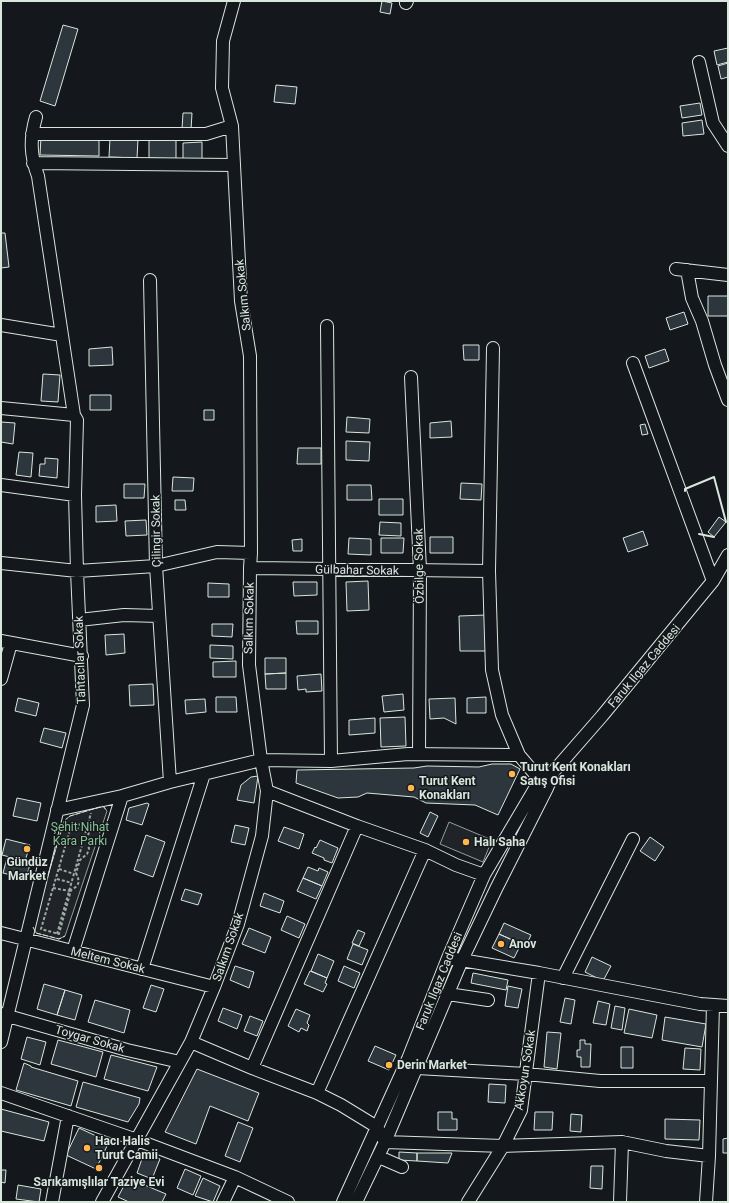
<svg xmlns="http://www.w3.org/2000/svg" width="729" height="1203" font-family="Roboto,sans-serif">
<rect width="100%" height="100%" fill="#14181c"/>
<path fill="#202428" stroke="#939e99" d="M103,806L107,811L65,936L59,939L36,933L33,927L64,821L70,816Z
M449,822L492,840L483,862L440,844Z"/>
<path fill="#2c363c" stroke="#d8e6dc" d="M382,1L392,3L390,14L380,12Z
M63,25L78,29L55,106L40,101Z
M728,48V62L717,65L714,51Z
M728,63V77L721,79L718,66Z
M276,85L297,87L295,104L274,102Z
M700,103L702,115L682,118L680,106Z
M183,113H192L191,130L182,129Z
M702,120L704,134L683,136L682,123Z
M41,137L99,139V156L40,155Z
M110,138L138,139L137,158L109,157Z
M149,140H176V159L149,158Z
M202,142V159H183V143Z
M1,233H5L9,267L1,268Z
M708,296H728V316H708Z
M684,312L688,324L670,330L666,318Z
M463,345H479V360H464Z
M112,347L113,365L89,366V349Z
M665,349L669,361L649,368L645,356Z
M43,374L60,375L58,402L41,401Z
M90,395H111V410H90Z
M204,410H214V420H204Z
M347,417L370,419L369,433L346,432Z
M451,421L452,437L430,438V423Z
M1,422L15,423L13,444L1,442Z
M645,424L648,434L642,435L640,425Z
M346,441L370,442L369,461L346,460Z
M298,448H321V464H297Z
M19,452L33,453L31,477L16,475Z
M45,458L58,459L57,478L39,476L40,464H45Z
M173,477L194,478L193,491H172Z
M461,483L482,484L481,500L460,499Z
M124,484H145L144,498H124Z
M347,485H371L372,500H347Z
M379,499H403V515H379Z
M175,500H185L186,510H175Z
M116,505L117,521L96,522V506Z
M719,517L726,522L714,537L708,532Z
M146,520L147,535L126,536L125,521Z
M380,522L401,523V536L379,535Z
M643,531L648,545L628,552L623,538Z
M430,537H453V553H430Z
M349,538L371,539V555L348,554Z
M381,538H404L403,553H381Z
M302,539V551H293L292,540Z
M368,581L369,610L347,611L346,582Z
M293,582H317V595L294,596Z
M208,583L229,584V597H208Z
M486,615L487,651H460L459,616Z
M296,621H318V634H297Z
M212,624H233L232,637L212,636Z
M124,634L125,653L106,655L105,635Z
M210,645L233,646V659L210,658Z
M265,658H286V673L265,674Z
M236,661V677H213V662Z
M286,673V689H266L265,674Z
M321,674L322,691L306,692V689L298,690L297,676Z
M153,684L154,705L130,706L129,685Z
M403,694L404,710L384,712L382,696Z
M216,697H236L237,712H216Z
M486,697V713H467V698Z
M18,698L39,703L36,716L15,711Z
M455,698L456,724L444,718L430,719L429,699Z
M205,699L206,712L186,714L185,700Z
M405,717L406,746L381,747L380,718Z
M375,718V733L349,735V720Z
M44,728L66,733L62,748L40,742Z
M492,764H511L520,769L498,815L475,805L426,803L414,797L367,793L358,797L338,798L296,783L297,770L414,768L427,766L479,767Z
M258,776L254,803L237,800L241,785L251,777Z
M17,798L41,803L37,821L13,816Z
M147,803L149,804L142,825L126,820L129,808Z
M430,812L438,816L428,837L420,833Z
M235,825L249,828L245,845L231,842Z
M284,827L304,834L299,849L278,841Z
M146,835L165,842L153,877L134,870Z
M650,837L664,847L655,861L640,851Z
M6,839L30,845L25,861L2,855Z
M320,840L338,848L332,863L324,860V858L312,853L315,847L316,848Z
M7,858L30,864L26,879L3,873Z
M308,867L318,871L319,868L328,872L322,886L303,878Z
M303,878L322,886L316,899L297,891Z
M185,889L202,894L198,905L181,900Z
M264,893L284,901L280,913L260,906Z
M287,916L305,924L299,938L281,930Z
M504,923L531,935L526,946L499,934Z
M249,928L271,937L265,953L242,944Z
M358,930L365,933L359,946L352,943Z
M499,934L521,944L514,958L492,948Z
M353,944L368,950L362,965L347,959Z
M318,954L334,961L327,978L311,971Z
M592,957L611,966L603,981L585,972Z
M235,966L254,972L249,988L230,980Z
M344,966L360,973L354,988L338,981Z
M310,971L327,978L325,983L327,984L323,992L304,984Z
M473,973L508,980L506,990L471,983Z
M44,984L65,990L57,1015L37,1009Z
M151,985L164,989L156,1012L143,1008Z
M508,986L522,989L518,1008L505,1006Z
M65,990L82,995L75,1020L57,1015Z
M565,998L575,1000L571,1024L560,1022Z
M95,1000L130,1010L124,1033L88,1022Z
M598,1001L610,1004L606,1025L593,1023Z
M615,1006L625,1008L622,1030L611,1028Z
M223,1008L242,1015L237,1029L218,1021Z
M296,1009L310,1015L307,1023L309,1025L307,1031L301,1028L299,1032L288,1026Z
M629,1009L657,1015L652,1038L624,1033Z
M250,1016L263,1021L257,1036L244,1031Z
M665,1017L706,1024L702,1047L662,1040Z
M547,1032L561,1033L557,1069L544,1067Z
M27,1037L46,1042L40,1065L21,1059Z
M58,1040L103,1052L96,1077L51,1064Z
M580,1040H585V1044H591L590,1067H581V1057H577V1050H580Z
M375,1046L396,1055L389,1070L368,1061Z
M621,1047H633V1068H621Z
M685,1048L701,1049L700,1070L683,1069Z
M111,1055L157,1067L148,1091L104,1079Z
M24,1063L31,1066V1067L78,1081L71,1106L16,1090Z
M197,1069L259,1093L248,1121L210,1106L196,1144L165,1132Z
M83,1082L140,1098L139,1104L128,1122L76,1107Z
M489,1084L506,1085L505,1103L488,1102Z
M1,1109L49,1122L44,1141L1,1131Z
M438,1112H452V1119H457V1130H438Z
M535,1112H553L552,1130H534Z
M571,1114L582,1115L581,1132L570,1131Z
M665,1119L700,1120L699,1140L665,1139Z
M238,1122L253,1128L240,1162L225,1156Z
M79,1128L109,1142L96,1169L66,1155Z
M728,1138V1153H723V1139Z
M399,1152L417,1153V1161L399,1160Z
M144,1153L160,1159L152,1179L137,1173Z
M417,1153H452L448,1163L417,1161Z
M591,1166H603L602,1189L590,1188Z
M185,1169L201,1176L193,1195L177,1188Z
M1,1170H6L5,1183L1,1182Z
M128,1178L166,1194L162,1202H129L118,1197Z
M203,1178L220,1186L213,1202L195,1196Z
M18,1185L41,1189L39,1202L16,1199Z"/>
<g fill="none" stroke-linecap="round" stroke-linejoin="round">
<defs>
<path id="minor" d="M406,3L407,1
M699,62L713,123L728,146
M36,117C30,138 30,155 38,176L74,415
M32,134H206L232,126
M33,163L233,165
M676,269L728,275
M687,270L692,298L702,321L715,365L728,400
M150,280L156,566L170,782
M1,325L62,335
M327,326L331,761
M493,348L489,571L492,670L502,715L519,755L540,780
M633,363L713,581
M411,377L420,570L419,754
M1,408L74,415L77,420L75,495L77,571L83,705L1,1042
M1,485L75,495
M1,563L77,571L156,566L217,552L251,553
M250,568L489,571
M79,620L124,615L159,616
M1,641L82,656
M1,679L11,643
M267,791L357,826L425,850L456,865L484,875
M57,810L122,796L170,782L261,760L331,761L408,754L519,755
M1,933L214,987
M73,951L122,796
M455,959L539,973L700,1004L728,1006
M142,969L204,774
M563,978L633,839
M448,994L488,1000
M1,1014L127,1050L180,1062
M191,1042L252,1068L317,1093L341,1105L377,1127L385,1142L503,1146L622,1142L666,1151L709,1156
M252,1068L357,826
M417,1068L526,1074L600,1081H711
M1,1093L137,1140L235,1177L288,1202
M317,1093L425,850
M379,1157L402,1167
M52,1202L68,1116
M102,1202L191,1042L214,987L238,924L262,836L267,791L261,760L249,665L250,568L251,553L250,356L241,301L232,126L222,88L223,41L234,1
M223,1202L235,1177
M343,1202L408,1059L448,958L484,875L540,780L554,771L602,716L713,581L728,555
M356,1202L385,1142L462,960L496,889L547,788L554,771
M468,1202L503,1146L521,1110L539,973
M620,1202L622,1142
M706,1202L709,1156L713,1005"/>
</defs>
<use href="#minor" stroke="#d8e6dc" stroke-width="14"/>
<path stroke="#9da8a2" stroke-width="2" stroke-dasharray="3 2" stroke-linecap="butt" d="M72,823L91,827L87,838L89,849L87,854L80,860L76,873C80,882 80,885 71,890L59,934L41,929Z
M71,827L88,831
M59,869L74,874
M57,879L72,883
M53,888L70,891
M57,934L91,813"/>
<use href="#minor" stroke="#14181c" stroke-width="12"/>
<path stroke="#d8e6dc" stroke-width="1" stroke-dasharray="5 2" stroke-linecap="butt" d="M48,875L64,821L70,816L103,806L107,811
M33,927L36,933L59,939L65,936"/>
<path stroke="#d8e6dc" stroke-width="2" d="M685,491V489L714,477L726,522
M699,534L714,537"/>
</g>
<g fill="#ffb74d" stroke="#14181c" stroke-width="1.5">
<circle cx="512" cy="774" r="4"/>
<circle cx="411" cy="788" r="4"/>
<circle cx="466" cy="842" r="4"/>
<circle cx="27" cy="849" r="4"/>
<circle cx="501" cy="944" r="4"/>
<circle cx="389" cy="1065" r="4"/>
<circle cx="87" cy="1148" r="4"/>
<circle cx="99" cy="1168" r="4"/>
</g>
<g text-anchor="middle" stroke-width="3" stroke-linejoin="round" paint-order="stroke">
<g font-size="12" fill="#d8e6dc" stroke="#14181c">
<text transform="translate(243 295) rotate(-96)" y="4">Salkım Sokak</text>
<text transform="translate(156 531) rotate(-91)" y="4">Çilingir Sokak</text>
<text transform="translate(419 566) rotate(-91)" y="4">Özbilge Sokak</text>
<text transform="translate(357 570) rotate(1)" y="4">Gülbahar Sokak</text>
<text transform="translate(249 618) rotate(-89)" y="4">Salkım Sokak</text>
<text transform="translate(80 660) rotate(-92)" y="4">Tahtacılar Sokak</text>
<text transform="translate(644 666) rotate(-50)" y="4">Faruk Ilgaz Caddesi</text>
<text transform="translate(228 947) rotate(-71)" y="4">Salkım Sokak</text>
<text transform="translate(108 960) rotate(14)" y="4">Meltem Sokak</text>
<text transform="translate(439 981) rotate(-68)" y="4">Faruk Ilgaz Caddesi</text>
<text transform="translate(90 1039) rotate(16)" y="4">Toygar Sokak</text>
<text transform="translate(525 1070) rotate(-81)" y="4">Akkoyun Sokak</text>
</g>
<g font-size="12" font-weight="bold" fill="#d8e6dc" stroke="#14181c" text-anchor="start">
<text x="520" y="771">Turut Kent Konakları<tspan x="520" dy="14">Satış Ofisi</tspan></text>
<text x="419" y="785">Turut Kent<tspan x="419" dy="14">Konakları</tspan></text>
<text x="474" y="846">Halı Saha</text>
<text x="27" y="866" text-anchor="middle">Gündüz<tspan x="27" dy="14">Market</tspan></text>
<text x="509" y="948">Anov</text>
<text x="397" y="1069">Derin Market</text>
<text x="95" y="1145">Hacı Halis<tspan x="95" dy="14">Turut Camii</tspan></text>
<text x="99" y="1186" text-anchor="middle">Sarıkamışlılar Taziye Evi</text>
</g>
<g font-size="12" fill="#8ac095" stroke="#14181c">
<text x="80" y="831">Şehit Nihat<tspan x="80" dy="14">Kara Parkı</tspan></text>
</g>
</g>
<rect width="729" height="1203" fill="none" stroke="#d8e6dc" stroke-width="4"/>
</svg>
